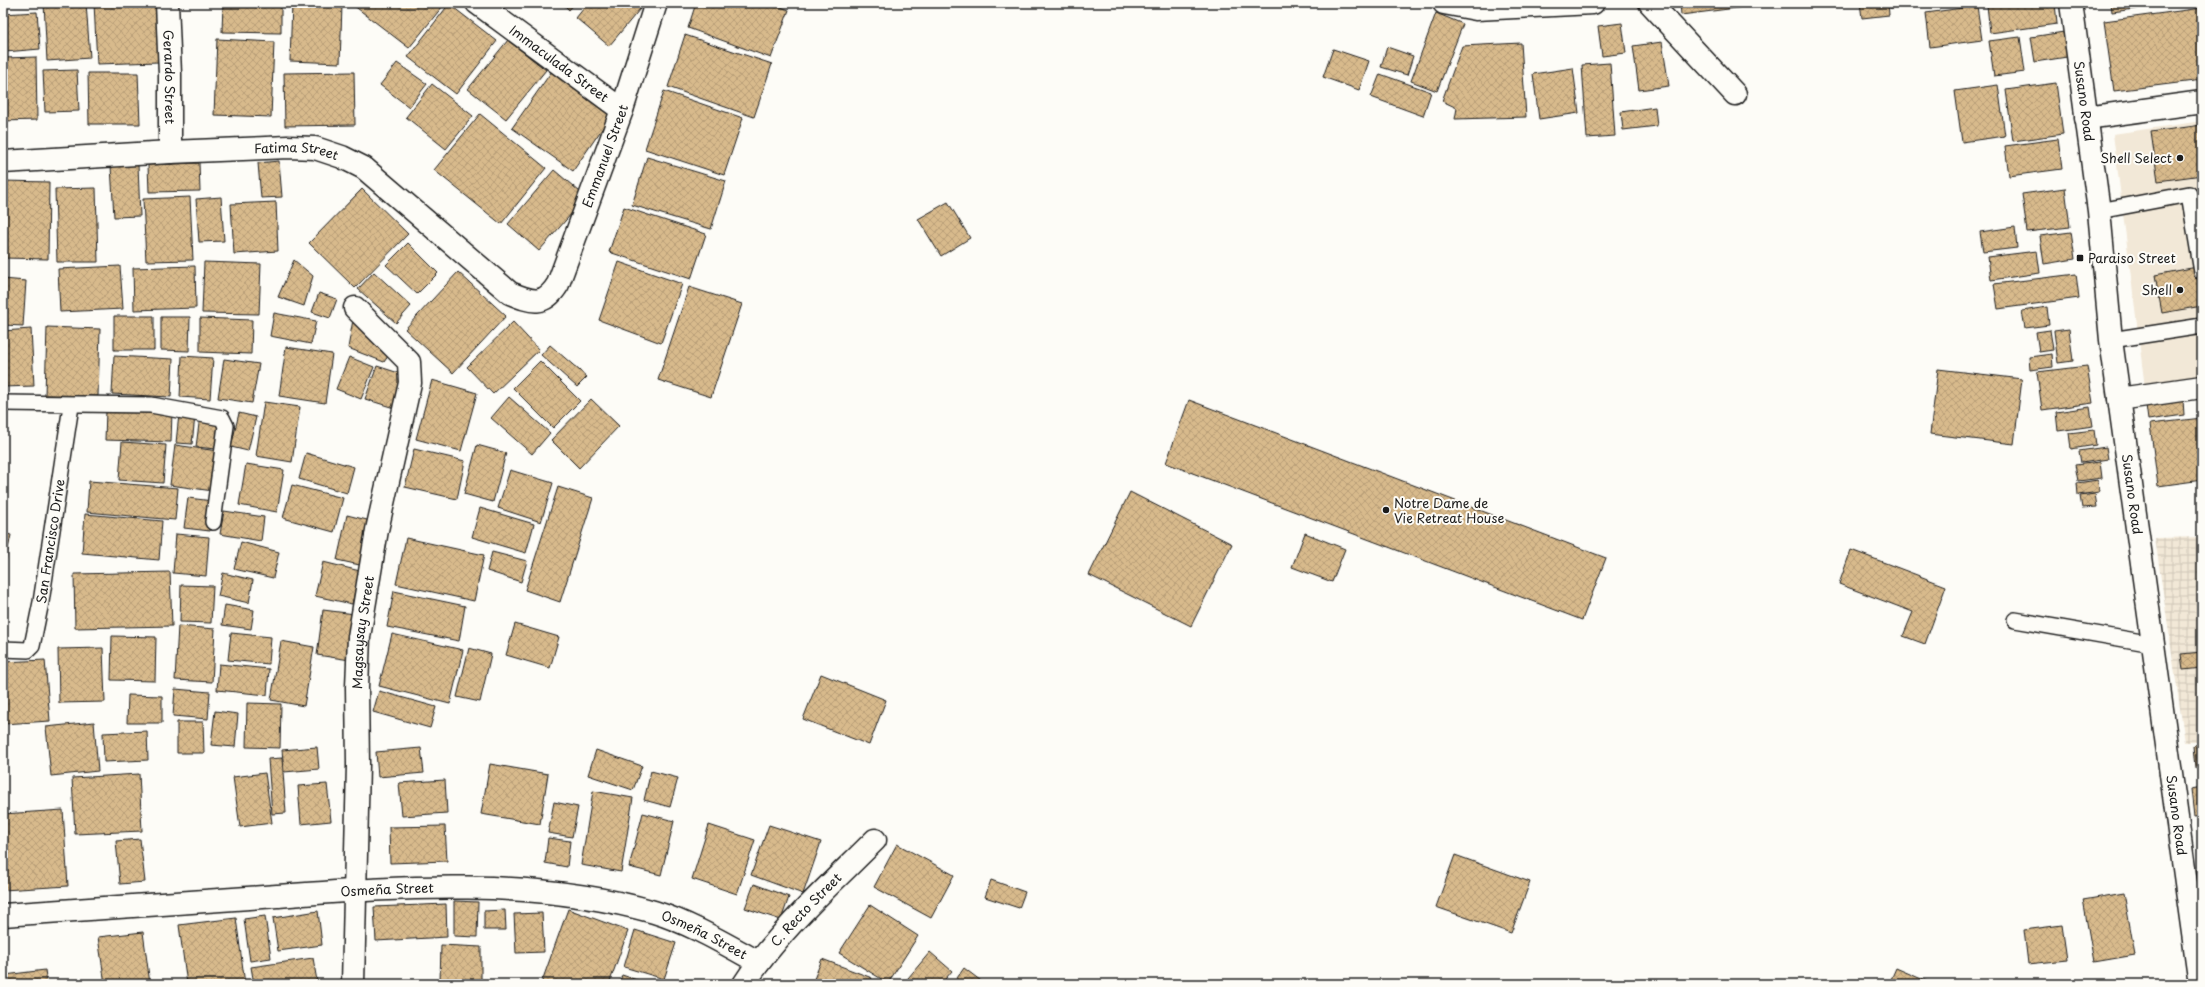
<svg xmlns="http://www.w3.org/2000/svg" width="2205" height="987" font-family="'Playpen Sans',sans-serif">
<defs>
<pattern id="industrial-grid" width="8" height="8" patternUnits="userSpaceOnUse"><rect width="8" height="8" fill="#f2e8d7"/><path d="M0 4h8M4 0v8" fill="none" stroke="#cfc6b8"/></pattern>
<pattern id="building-cross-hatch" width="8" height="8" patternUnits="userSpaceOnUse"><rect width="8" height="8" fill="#d8ba8c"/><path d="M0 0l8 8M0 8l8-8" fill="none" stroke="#b99f78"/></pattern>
</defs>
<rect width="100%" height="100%" fill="#fdfcf7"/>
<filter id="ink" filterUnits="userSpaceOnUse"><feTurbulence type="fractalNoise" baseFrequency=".025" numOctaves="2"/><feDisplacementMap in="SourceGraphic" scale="8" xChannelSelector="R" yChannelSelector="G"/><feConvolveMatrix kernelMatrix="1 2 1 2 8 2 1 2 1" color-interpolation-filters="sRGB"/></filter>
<g filter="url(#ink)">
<path fill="#f2e8d7" d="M2202,121V379L2145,388L2113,134Z"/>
<path fill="url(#industrial-grid)" d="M2202,537V742H2185L2155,538Z"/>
<path fill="url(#building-cross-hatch)" stroke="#1c1c1c" d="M44,3H86L90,58L47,61Z
M94,3H156L159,62L97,64Z
M223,3H281V33L222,32Z
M292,3L342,5L340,63L290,61Z
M354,3H437L442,7L409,48L353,5Z
M562,3H575L569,10Z
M588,3H645L609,46L576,18Z
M696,3H770L789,10L771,58L688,28Z
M1680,3H1776L1681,15Z
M1860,3H1888L1889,15L1862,18Z
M1889,3H1924V4L1890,8Z
M1998,3H2055L2057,24L1990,33L1987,5Z
M2111,3H2180L2112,12Z
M449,4L497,41L456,94L408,57Z
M1977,6L1982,40L1930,47L1926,13Z
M2202,8V80L2114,91L2104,21Z
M37,12L40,49L5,52L3,14Z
M1436,13L1463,24L1437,91L1411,81Z
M1622,23L1626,53L1602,56L1598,26Z
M2064,32L2067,57L2035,62L2031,37Z
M685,35L772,64L754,117L668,87Z
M2020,37L2025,72L1994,76L1989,41Z
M217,39L274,42L271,117L214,115Z
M508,40L546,70L506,119L468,89Z
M1662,42L1669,86L1639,90L1633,46Z
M1521,43L1526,117L1455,119L1457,108L1442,101L1462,46Z
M1387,47L1413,56L1407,75L1381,67Z
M1333,49L1369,61L1359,90L1323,77Z
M36,57L37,120L3,121V58Z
M397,63L427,84L409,107L380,85Z
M1610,63L1615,136L1587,138L1582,65Z
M1573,68L1579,113L1539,119L1533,74Z
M77,70L79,111L45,112L43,71Z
M552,71L613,113L573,171L512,128Z
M354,72L355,125L285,126L284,73Z
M88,73H138L140,124H89Z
M1380,74L1431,92L1423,116L1371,97Z
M2056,83L2063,134L2013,141L2006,90Z
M432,84L473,116L446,149L406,117Z
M1998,85L2005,136L1962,142L1955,91Z
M664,91L743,118L724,175L645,149Z
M1655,107L1657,126L1623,130L1621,112Z
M480,114L546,168L501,224L434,170Z
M2202,125V175L2158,181L2151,132Z
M2058,139L2062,169L2009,176L2005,146Z
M647,157L726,181L711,229L632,205Z
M279,161L282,197L261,198L258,163Z
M199,163L200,191L149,192L148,165Z
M138,165L140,216L114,217L111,166Z
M554,170L586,197L539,251L508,224Z
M3,181L49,182L48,259L3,258Z
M96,188L98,262H57L55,189Z
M2065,188L2070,227L2027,232L2022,194Z
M362,189L408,234L355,288L309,243Z
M190,197L193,260L146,261L143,199Z
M221,197L224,241L199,242L196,199Z
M276,202L278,251L234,254L231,204Z
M948,202L970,238L941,256L918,219Z
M624,207L706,234L691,279L609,252Z
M2015,227L2017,248L1983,252L1980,232Z
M2071,232L2075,259L2044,264L2040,236Z
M408,243L438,273L417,294L386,265Z
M2037,251L2040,273L1991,280L1988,257Z
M294,260L313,276L304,306L278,297Z
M204,262L261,264L259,314L202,313Z
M619,262L682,284L661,343L599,320Z
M120,266L123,309L60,312L58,269Z
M195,266L196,308L134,310L133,268Z
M2202,266V306L2162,313L2155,275Z
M374,272L411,306L396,323L358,289Z
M458,272L506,316L453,373L405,329Z
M2076,274L2079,298L1998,309L1994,284Z
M3,279L26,281L23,326L3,325Z
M689,287L742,304L711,397L658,380Z
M319,293L337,299L330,318L312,312Z
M2047,307L2049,325L2025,328L2022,311Z
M274,313L316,321L311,344L270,336Z
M354,314L393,349L384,362L348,348Z
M114,316H154V350H114Z
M161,317H190L189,351L161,350Z
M200,318L252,320L251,354L200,352Z
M513,322L539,350L493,394L467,367Z
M47,327L100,329L98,396L45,395Z
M31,329L34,386L3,387V331Z
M2069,329L2073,361L2058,363L2054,331Z
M2050,330L2053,350L2039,352L2036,332Z
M550,345L587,377L577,387L541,355Z
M286,347L332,354L325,403L279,396Z
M2052,354L2053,367L2030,370L2029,357Z
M114,356L173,359L171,397L112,394Z
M182,356L213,358L210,399L180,397Z
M349,357L374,367L361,399L336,389Z
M224,359L259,364L252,403L218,398Z
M540,361L580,401L553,428L513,388Z
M377,366L405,375L394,408L365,399Z
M2087,366L2093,403L2042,410L2037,372Z
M1938,369L2022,379L2014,444L1930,434Z
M432,380L477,393L461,451L416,439Z
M509,397L550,433L532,454L491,418Z
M591,399L619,426L579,468L551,440Z
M1189,400L1606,558L1582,620L1166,463Z
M2183,400L2184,415L2148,420L2146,405Z
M264,402L300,407L292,462L256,456Z
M2090,407L2093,426L2058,431L2056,412Z
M106,410L172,412L171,442L105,440Z
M239,413L256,417L248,451L231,447Z
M179,414L195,416L192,444L176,443Z
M200,416L219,418L216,449L196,447Z
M2202,418V480L2158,486L2150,424Z
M2094,430L2096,445L2071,449L2069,433Z
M122,442L166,445L163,483L119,480Z
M175,445L218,451L213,491L170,485Z
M477,445L506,453L493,502L464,494Z
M2106,447L2108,459L2081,463L2079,451Z
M414,449L465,461L457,499L405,487Z
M306,453L354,467L347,493L299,479Z
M2100,462L2102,478L2078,481L2075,465Z
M246,464L284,470L277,512L239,505Z
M510,470L553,483L541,522L498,508Z
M2098,480L2099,492L2078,495L2077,483Z
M89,481L178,488L175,520L87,512Z
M292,485L343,498L334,532L283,518Z
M558,487L593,498L560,602L525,590Z
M1130,492L1232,544L1191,626L1089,575Z
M2095,494L2097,507L2082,508L2080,496Z
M188,498L213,501L210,531L184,528Z
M480,508L534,524L526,553L472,537Z
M224,511L264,517L261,541L220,534Z
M85,514L162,521L159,560L82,553Z
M347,515L375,522L364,566L337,560Z
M3,533L11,535L3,572Z
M1305,533L1345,549L1332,582L1292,567Z
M176,534L209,537L206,576L173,573Z
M406,538L484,555L474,601L396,584Z
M241,542L279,552L273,578L234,569Z
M1851,550L1946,586L1925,644L1903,636L1913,612L1839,584Z
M492,552L527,561L521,582L487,571Z
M323,562L360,571L352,604L315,596Z
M170,572L172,626L75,628L74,574Z
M223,573L253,580L249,603L218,596Z
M181,585L213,586L211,623L180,622Z
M394,591L465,606L459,641L387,627Z
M225,605L254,610L251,629L222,625Z
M323,610L355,614L350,660L317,655Z
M515,624L559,637L550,668L506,655Z
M178,626L215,629L212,682L175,680Z
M231,633L271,637L269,664L228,660Z
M392,634L463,650L450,704L379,686Z
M112,636L156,637L155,681L111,680Z
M281,641L314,647L304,706L271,700Z
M103,648L105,702L59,703L58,649Z
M469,648L491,654L480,702L457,697Z
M2202,652V668L2183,670L2181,654Z
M45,660L50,721L3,724V662Z
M219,664L269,669L267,695L217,690Z
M821,674L886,700L869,745L803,719Z
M175,689L210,692L208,719L173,716Z
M379,691L436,707L430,728L373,712Z
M128,695L162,696V723H127Z
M247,703L281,704L280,748L246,747Z
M215,711L238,714L235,747L211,745Z
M94,722L98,771L51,776L46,727Z
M177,722H203L204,753H177Z
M147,731L148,760L104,762L103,733Z
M2202,745V767L2196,768L2194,746Z
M317,747L319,769L284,772L282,750Z
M421,748L424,773L378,777L376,752Z
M596,750L642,766L633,790L588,775Z
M282,758L286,813L272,814L268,759Z
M490,764L548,774L540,824L481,814Z
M651,771L678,778L670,807L644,800Z
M265,773L272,823L240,827L233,777Z
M139,774L142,831L75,834L72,778Z
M445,780L447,813L402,816L399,783Z
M327,784L331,821L301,824L298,786Z
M2202,787V816L2194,817L2191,789Z
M593,791L633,798L621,872L581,865Z
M554,802L578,807L572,837L548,833Z
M63,810L68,886L3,890V814Z
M643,813L674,821L661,875L629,867Z
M709,825L755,840L737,894L692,879Z
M769,825L821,842L803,894L751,875Z
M445,826L447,861L390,863L389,827Z
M548,838L570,841L567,867L545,863Z
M140,839L145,882L120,884L116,841Z
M897,844L954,875L931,918L874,887Z
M1455,855L1530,882L1511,933L1436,907Z
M991,880L1025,892L1019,908L985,897Z
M754,884L789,897L781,920L745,908Z
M2124,893L2135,955L2094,962L2083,900Z
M454,901L478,902L477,937L454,936Z
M446,904L447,937L376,941L374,907Z
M870,905L918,936L888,983L839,953Z
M568,909L628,931L609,984H541Z
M505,910L506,930H484V911Z
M318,911L322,945L278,951L273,918Z
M542,913L544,952L516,953L514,914Z
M265,916L271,958L250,961L244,919Z
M236,918L245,984H187L179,925Z
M2062,925L2067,960L2028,964L2024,930Z
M635,930L676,943L664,979L624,967Z
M143,932L150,984H105L98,937Z
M441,945L481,947V983L440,982Z
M930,952L952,971L941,984H903Z
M313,958L317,981L295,984H254L251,967Z
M822,959L872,978L869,984H812Z
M964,968L985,984H959L955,981Z
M1896,968L1933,984H1889Z
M45,970L47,984H6L5,975Z
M622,975L649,984H619Z"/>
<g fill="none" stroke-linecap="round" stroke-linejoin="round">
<defs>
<g id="service">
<path d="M2099,211L2189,194L2202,272"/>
<path d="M2111,340L2202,326"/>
<path d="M3,403L151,405L222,418L226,426L225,433L213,522"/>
<path d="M2015,620L2153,644"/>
<path id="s1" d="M3,649L28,650L32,646L41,602L71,406"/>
</g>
<g id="minor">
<path id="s2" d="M167,3L170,74V152"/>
<path id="s3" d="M477,3L622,110"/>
<path d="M1444,3L1476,9L1593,3"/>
<path d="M1650,3L1735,94"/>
<path d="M2086,118L2202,102"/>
<path id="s4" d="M3,162L170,152L288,147L315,148L342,157L364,168L510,293C532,302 544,307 558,284L622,110L656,3"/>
<path d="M2119,399L2202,387"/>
<path id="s5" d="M3,915C94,909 186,902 277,896C401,887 532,877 654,912C690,923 725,944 758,962"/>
<path id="s6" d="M353,984L358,764L357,687L359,637L377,530L410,383L409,362L355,308"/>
<path id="s7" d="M744,984C779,930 829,886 875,840"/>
</g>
<g id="secondary">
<path id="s8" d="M2071,3L2099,211L2111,340L2200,984"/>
</g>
</defs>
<use href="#service" stroke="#1c1c1c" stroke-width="18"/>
<use href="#minor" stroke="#1c1c1c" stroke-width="25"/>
<use href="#secondary" stroke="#1c1c1c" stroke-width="25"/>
<use href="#service" stroke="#fdfcf7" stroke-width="15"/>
<use href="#minor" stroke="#fdfcf7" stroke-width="22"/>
<use href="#secondary" stroke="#fdfcf7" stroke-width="22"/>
</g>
</g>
<g fill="#1c1c1c" stroke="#fdfcf7" stroke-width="1.5">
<circle cx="2180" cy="158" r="4"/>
<rect x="2076" y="254" width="8" height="8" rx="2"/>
<circle cx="2180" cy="290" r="4"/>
<circle cx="1386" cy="510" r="4"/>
</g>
<g text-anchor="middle" stroke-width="4" stroke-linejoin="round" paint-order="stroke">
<g font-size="13" fill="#1c1c1c" stroke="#fdfcf7">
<text dy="5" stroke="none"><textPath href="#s3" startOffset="102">Immaculada Street</textPath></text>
<text dy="5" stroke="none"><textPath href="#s2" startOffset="74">Gerardo Street</textPath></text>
<text dy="5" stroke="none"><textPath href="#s8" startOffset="99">Susano Road</textPath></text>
<text dy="5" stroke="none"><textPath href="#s4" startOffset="294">Fatima Street</textPath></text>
<text dy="5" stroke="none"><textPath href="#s4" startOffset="750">Emmanuel Street</textPath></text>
<text dy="5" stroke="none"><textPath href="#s8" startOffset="495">Susano Road</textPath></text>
<text dy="5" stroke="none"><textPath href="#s1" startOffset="137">San Francisco Drive</textPath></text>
<text dy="5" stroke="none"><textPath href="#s6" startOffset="352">Magsaysay Street</textPath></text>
<text dy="5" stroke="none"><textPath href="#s8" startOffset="819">Susano Road</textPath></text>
<text dy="5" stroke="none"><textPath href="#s5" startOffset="385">Osmeña Street</textPath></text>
<text dy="5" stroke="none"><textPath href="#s7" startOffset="97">C. Recto Street</textPath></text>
<text dy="5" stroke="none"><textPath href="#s5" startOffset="709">Osmeña Street</textPath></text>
</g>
<g font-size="13" fill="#1c1c1c" stroke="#fdfcf7" text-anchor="end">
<text x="2172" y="163">Shell Select</text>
<text x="2088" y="263" text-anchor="start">Paraiso Street</text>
<text x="2172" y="295">Shell</text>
<text x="1394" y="508" text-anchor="start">Notre Dame de<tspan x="1394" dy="15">Vie Retreat House</tspan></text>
</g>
</g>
<rect width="2205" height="987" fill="none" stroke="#fdfcf7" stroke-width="16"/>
<rect x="8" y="8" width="2189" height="971" fill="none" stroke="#1c1c1c" stroke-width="1.5" filter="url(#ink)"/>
</svg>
